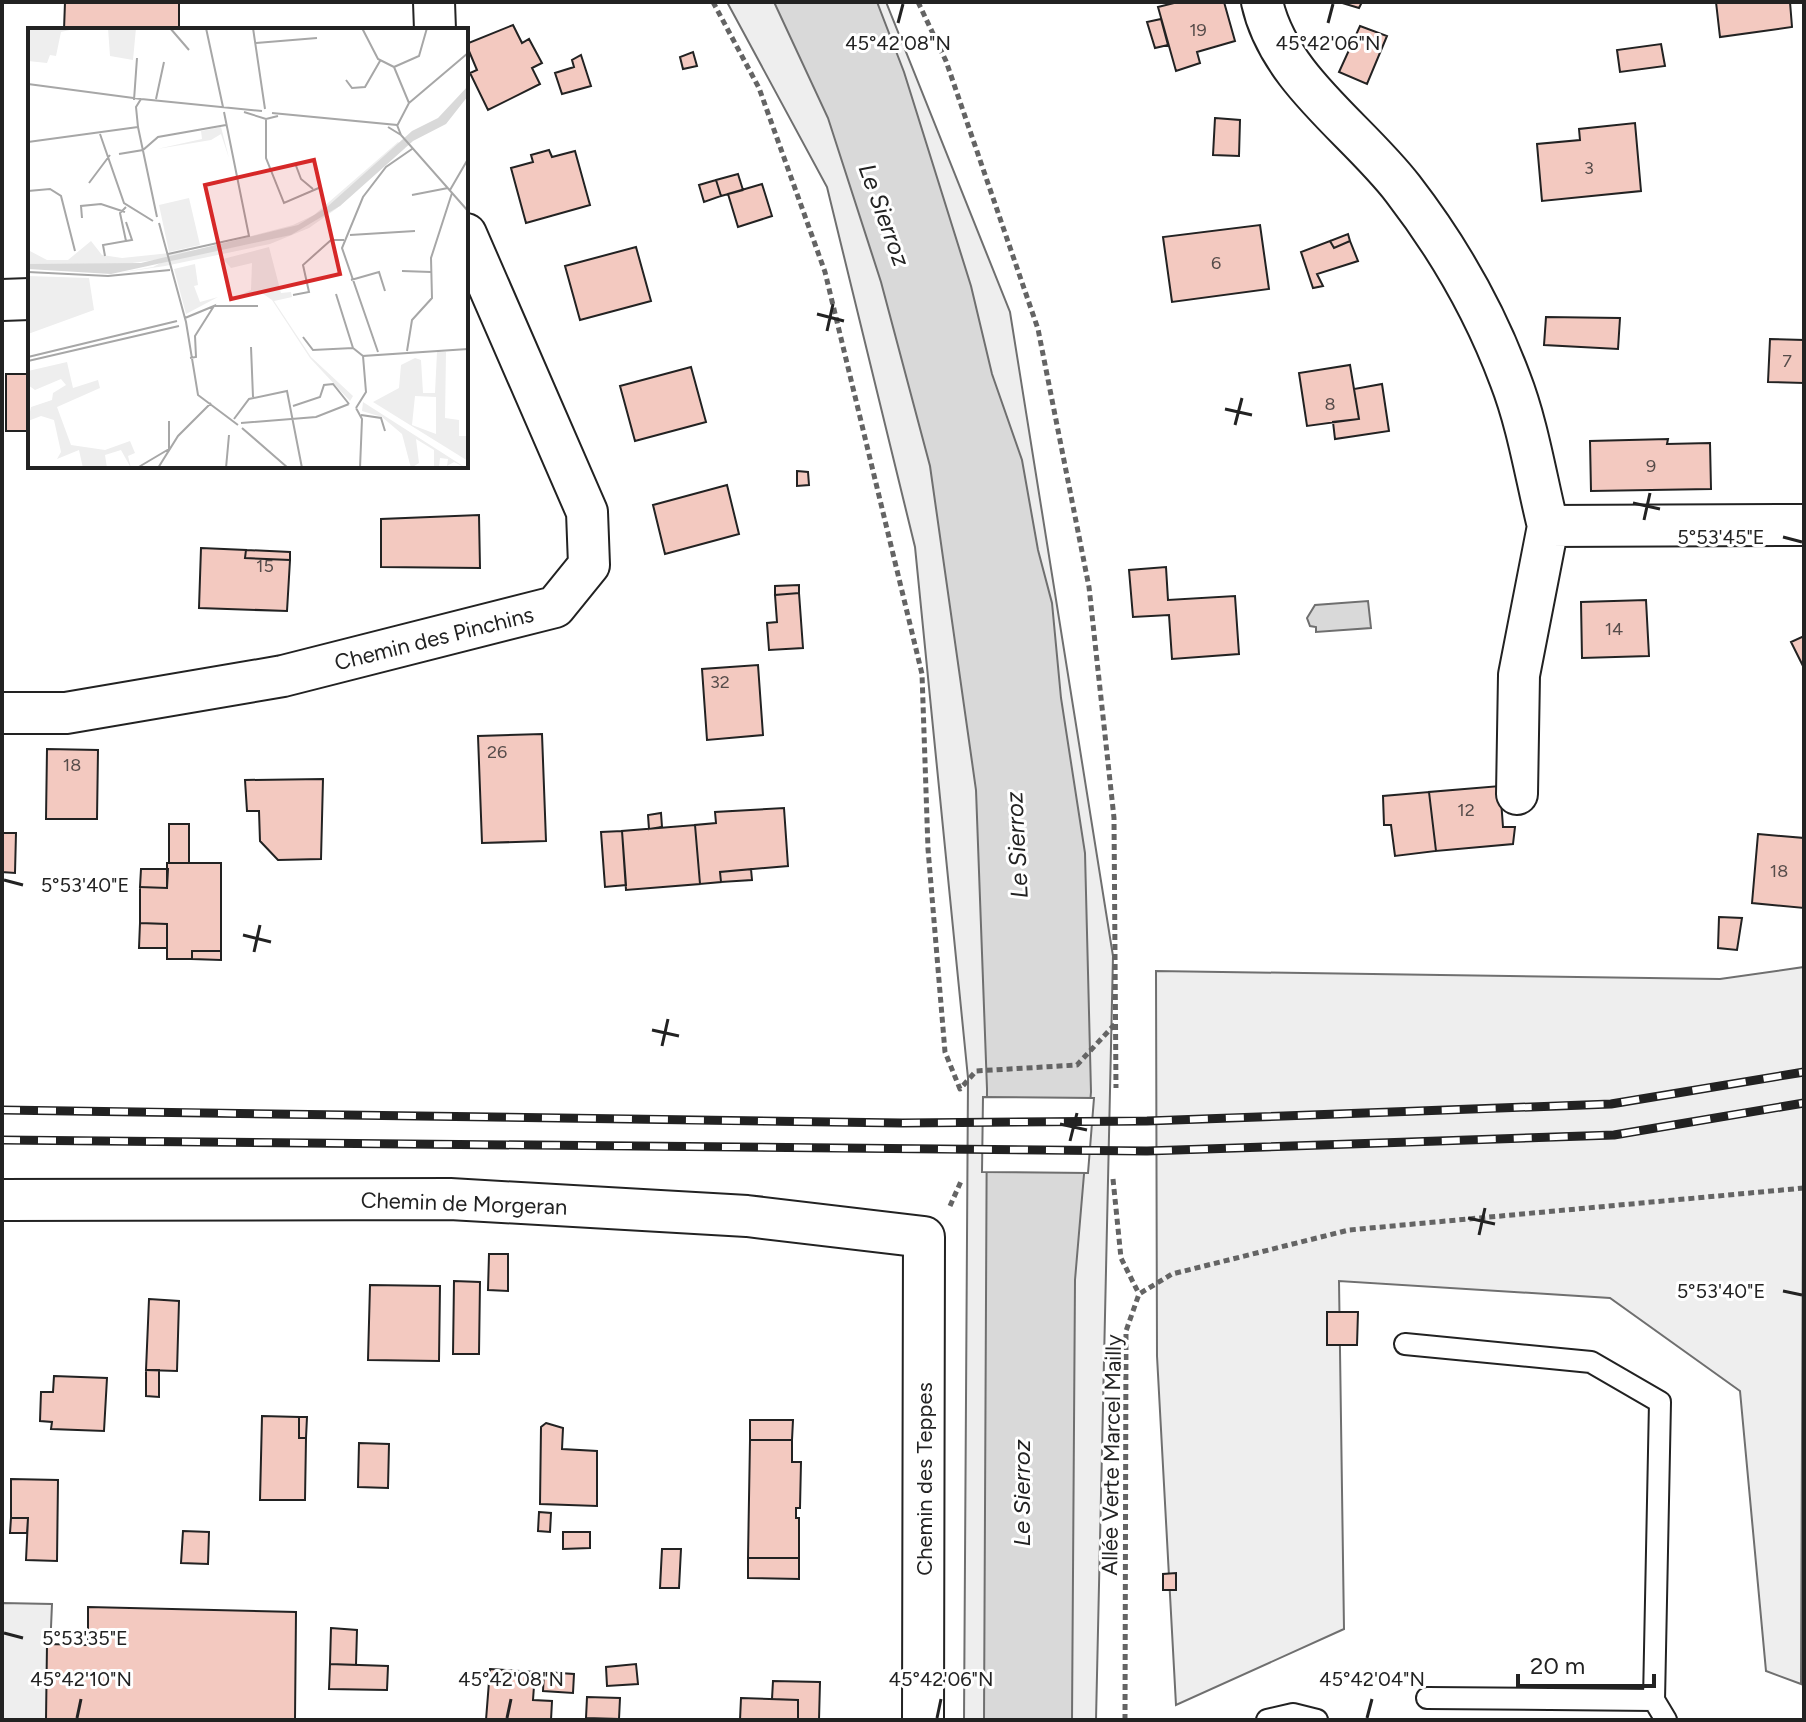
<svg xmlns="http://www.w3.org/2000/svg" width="1806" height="1722" font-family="Figtree,sans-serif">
<rect width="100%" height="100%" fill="#fff"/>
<path fill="#eee" stroke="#6f6f6f" stroke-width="2" d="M727,2H886L1010,312L1113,956L1096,1720H964L968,1078L915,547L827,187Z
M1804,967L1801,1684L1766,1671L1740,1391L1610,1298L1339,1281L1344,1629L1176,1705L1157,1356L1156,971L1720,979Z
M2,1603L52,1604L47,1720H2Z"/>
<path fill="#d9d9d9" stroke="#6f6f6f" stroke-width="2" d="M774,2H877L904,72L971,286L992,374L1022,460L1038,550L1052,603L1061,698L1085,853L1091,1092L1075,1280L1072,1720H984L987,1089L976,790L930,466L881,282L828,118Z
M1368,601L1371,628L1316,632V627L1310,626L1307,618L1315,605Z"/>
<path fill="#fff" stroke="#6f6f6f" stroke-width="2" d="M983,1097L1094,1098L1088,1173L982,1172Z"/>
<path fill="#f3c9c0" stroke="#222" stroke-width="2" d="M65,2H179V30H64Z
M1178,2H1224L1235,41L1197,52L1200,63L1176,71L1158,7Z
M1339,2H1362L1359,8Z
M1716,2H1790L1792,27L1720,37Z
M1161,19L1168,45L1155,48L1147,22Z
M513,25L522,43L529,39L542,63L532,68L540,84L488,110L470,73L477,70L466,44Z
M1360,26L1387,36L1367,84L1339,72Z
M1661,44L1665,66L1620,72L1617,50Z
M693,52L697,66L683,69L680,57Z
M581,55L591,86L562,94L555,73L574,67L572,60Z
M1215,118L1240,120L1239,156L1213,155Z
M1635,123L1641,191L1542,201L1537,144L1580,140L1579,129Z
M549,150L552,157L575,151L590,205L526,223L511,168L533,162L531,155Z
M738,174L743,190L721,196L716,180Z
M716,180L721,196L704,202L699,185Z
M762,184L772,216L738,227L728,194Z
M1260,225L1269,289L1172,302L1163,237Z
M1348,234L1350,241L1334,248L1330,241Z
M1330,241L1334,248L1350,241L1358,261L1317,274L1323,286L1313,288L1301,252Z
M636,247L651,301L580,320L565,266Z
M1546,317L1620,318L1618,349L1544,345Z
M1770,339L1804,340V383L1768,382Z
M1350,365L1359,419L1307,426L1299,373Z
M691,367L706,422L635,441L620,386Z
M6,374H30V431H6Z
M1382,384L1389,431L1335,439L1333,422L1359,419L1354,389Z
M1668,439L1667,444L1710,443L1711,489L1591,491L1590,441Z
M797,471L808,472L809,485L797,486Z
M727,485L739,534L665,554L653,505Z
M479,515L480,568L381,567V519Z
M201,548L246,550L245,558L290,560L287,611L199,608Z
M246,550L290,552V560L245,558Z
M1166,567L1168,600L1235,596L1239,654L1172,659L1169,615L1133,617L1129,570Z
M799,585V593L775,595V586Z
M799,593L803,648L769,650L767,623L777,622L775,595Z
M1646,600L1649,656L1582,658L1581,602Z
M1804,636V668L1791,642Z
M758,665L763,735L707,740L702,669Z
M542,734L546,841L482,843L478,736Z
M47,749L98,750L97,819H46Z
M323,779L321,859L278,860L260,841L259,811H247L245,780Z
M1500,786L1503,827H1515L1513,844L1436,851L1429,792Z
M1429,792L1436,851L1395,856L1391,825H1384L1383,796Z
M784,808L788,866L720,872L721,882L700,884L695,825L716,823L715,812Z
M661,813L662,827L649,829L648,815Z
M169,824H189V863H169Z
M695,825L700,884L626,890L622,831Z
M622,831L626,885L605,887L601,832Z
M2,833H16L15,873L2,872Z
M1758,834L1804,838V908L1752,903Z
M167,863H221V951H192V959H167V924L140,923V887L167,888Z
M141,869H168L167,888L140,887Z
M751,869L752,880L721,882L720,872Z
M1719,917L1742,918L1737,950L1718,948Z
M140,923L167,924V948H139Z
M192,951H221V960L192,959Z
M489,1254H508V1291L488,1290Z
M454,1281L480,1282L479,1354H453Z
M370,1285L440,1286L439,1361L368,1360Z
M149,1299L179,1301L177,1371L146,1370Z
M1327,1312H1358L1357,1345H1327Z
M146,1370H159V1397L146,1396Z
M54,1376L107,1378L104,1431L51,1429L52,1422L40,1421L41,1392H53Z
M262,1416L299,1417V1438H306L305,1500H260Z
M299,1417H307L306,1438H299Z
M750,1420H793L792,1440H750Z
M546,1423L563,1428L562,1449L597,1451V1506L540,1504L541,1427Z
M750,1440H792V1462H801L800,1508H796V1518H799V1558H748Z
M359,1443L389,1444L388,1488L358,1487Z
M11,1479L58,1480L57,1561L26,1560L28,1518H11Z
M539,1512L551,1513L550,1532L538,1531Z
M11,1518H28L27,1533H10Z
M183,1531L209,1532L208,1564L181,1563Z
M563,1532H590V1548L563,1549Z
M662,1549H681L679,1588H660Z
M748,1558H799V1579L748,1578Z
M1176,1573V1590H1163V1574Z
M88,1607L296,1612L295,1720H46L47,1644L88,1645Z
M331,1628L357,1630L356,1665L330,1664Z
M330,1664L388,1666L387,1690L329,1689Z
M636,1664L638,1684L607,1686L606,1667Z
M490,1669L535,1672L533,1700L552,1701L551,1720H486Z
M544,1672L574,1674L573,1693L543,1691Z
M773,1681L820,1682L819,1720H798V1700L772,1699Z
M587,1697L620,1698L619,1719L586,1718Z
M741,1698L798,1700V1720H740Z"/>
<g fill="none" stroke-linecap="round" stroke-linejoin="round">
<defs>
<path id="service" d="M1405,1344L1591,1362L1660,1402L1654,1700L1666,1720
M1427,1698L1654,1700
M1267,1720L1293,1714L1317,1720"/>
<path id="minor" d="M434,2L435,30
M1262,2C1279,79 1357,129 1403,189C1447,246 1485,312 1510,379C1528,425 1536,478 1548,526L1804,525
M2,300L30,299
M2,713H66L283,676L555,607L589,565L587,512L466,234
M1517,794L1519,675L1548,526
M2,1200L450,1199L747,1216L924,1237L923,1720"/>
</defs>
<use href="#service" stroke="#222" stroke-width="24"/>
<use href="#minor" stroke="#222" stroke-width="44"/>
<path stroke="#646464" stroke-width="5" stroke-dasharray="6 4" stroke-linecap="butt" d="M713,2L759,88L825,272L922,674L928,849L945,1052L960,1089L976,1071L1077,1065L1116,1023
M918,2L946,61L1038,329L1089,587L1114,818L1116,1088
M1113,1179L1121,1258L1139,1294
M950,1206L962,1179
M1125,1720L1126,1331L1139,1294L1172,1274L1349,1230L1804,1188"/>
<use href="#service" stroke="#fff" stroke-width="20"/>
<use href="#minor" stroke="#fff" stroke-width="40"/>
<defs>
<path id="rail" d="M2,1110L902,1123L1147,1121L1611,1104L1804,1072
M2,1140L1147,1151L1614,1135L1804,1103"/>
</defs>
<use href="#rail" stroke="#222" stroke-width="9"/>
<use href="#rail" stroke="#fff" stroke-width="6" stroke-dasharray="18" stroke-linecap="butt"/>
</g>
<path fill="none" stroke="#222" stroke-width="3" d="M898,23L903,4M1328,23L1333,4M817,314L844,321M827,331L833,304M1225,409L1252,415M1235,425L1242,398M1633,503L1660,509M1644,520L1650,493M1783,537L1802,542M4,880L23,885M243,935L271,942M254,952L260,925M652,1030L679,1036M662,1046L668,1019M1060,1124L1087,1130M1070,1141L1077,1113M1468,1218L1495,1224M1479,1235L1485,1208M1783,1291L1802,1295M4,1633L23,1638M77,1718L81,1699M507,1718L511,1699M937,1718L941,1699M1367,1718L1372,1699"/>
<g text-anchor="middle" stroke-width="6" stroke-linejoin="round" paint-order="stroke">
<g font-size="18" fill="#564c4a">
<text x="1198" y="36">19</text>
<text x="1589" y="174">3</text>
<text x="1216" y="269">6</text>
<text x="1787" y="367">7</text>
<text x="1330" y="410">8</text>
<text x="1651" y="472">9</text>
<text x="265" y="572">15</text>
<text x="1614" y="635">14</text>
<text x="720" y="688">32</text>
<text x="497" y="758">26</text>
<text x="72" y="771">18</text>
<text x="1466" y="816">12</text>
<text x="1779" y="877">18</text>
</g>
<g font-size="22" fill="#222" stroke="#fff">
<text transform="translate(434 638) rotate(-14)" y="8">Chemin des Pinchins</text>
<text transform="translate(464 1203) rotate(2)" y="8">Chemin de Morgeran</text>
<text transform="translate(1111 1455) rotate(-89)" y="8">Allée Verte Marcel Mailly</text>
<text transform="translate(924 1479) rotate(-90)" y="8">Chemin des Teppes</text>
</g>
<g font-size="24" font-style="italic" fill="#222" stroke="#fff">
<text transform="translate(884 215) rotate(70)" y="8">Le Sierroz</text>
<text transform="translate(1017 845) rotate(-93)" y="8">Le Sierroz</text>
<text transform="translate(1022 1493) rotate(-90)" y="8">Le Sierroz</text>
</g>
</g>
<g transform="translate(28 28)">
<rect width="440" height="440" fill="#fff"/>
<path d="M0,0H50L33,4L28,28L22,27L19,35L0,33ZM80,0H108L105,32L82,28ZM193,99L201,130L193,106L183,112L129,121L174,111L173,103ZM370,114L377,120L308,181L281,200L242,216L137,238L83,246L0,243L83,246L125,239L142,230L74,239L0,236V222L19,232H40L63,213L74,227L94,230L171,222L265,197L286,187ZM161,170L172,217L141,224L131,177ZM241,219L253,265L263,264L264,269L246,273L283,329L325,368L322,373L282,330L244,272L234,265L206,270L223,262L224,235L203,240L195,231ZM167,236L170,257L166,258L172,274L190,269L158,286L146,241ZM0,248L61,250L66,282L0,306ZM409,324H418L417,390L431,392V408H440V433L345,374L371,360L373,337L387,330L393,332L395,365H407ZM387,368L408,369V406L384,397ZM39,334L45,360L70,352L72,360L29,379L43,417L77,422L102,413L107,425L100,428L103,440L93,422L77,427L79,440H55L51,422L29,431L33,424L26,392L13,388L0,393L3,379L24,372L25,365L38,357L33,351L7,362L0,357V343ZM335,374L438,440L426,434L419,438L420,431L412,430L411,440H406V422L388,411L391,435L383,440L374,406L354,389L334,383Z" fill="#eee" fill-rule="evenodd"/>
<path d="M440,58V68L418,96L385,113L312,178L263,207L83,246L0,241V236L113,235L270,197L299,179L384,103L410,90Z" fill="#d9d9d9"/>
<path fill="none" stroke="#a7a7a7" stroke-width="2" d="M142,0L161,22M178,0L195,79M225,0L237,81M334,0L350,31L366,39M228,15L289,10M366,39L381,75L369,98M366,39L391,28L399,0M318,52L324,60L337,59L352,33M0,56L113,71M113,71L108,79L110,99L129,189M113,71L234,83M128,71L136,34M106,72L109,30M381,75L440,25M216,84L238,91L250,88M244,85L369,97L373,107M238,91V130L256,175L293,159M360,99L373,107L440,183M72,106L96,175L125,193M0,114L110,99M91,126L115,122L130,109L198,97M267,135L273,151L285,161M61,155L82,127M422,162L440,131M0,163L22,161L33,168L47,223M384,167L420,160M54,190L53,178L73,176L97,184M98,194L104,212L98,213M131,195L158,294L170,367L210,397M322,207L387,203M140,226L221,208L196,84M77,228L75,217L98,213L92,185L98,179M374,243L403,244M0,244L80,248L142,242M323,252L351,244L357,263M308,266L325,320M265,267L281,264L275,237L303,212H316M186,278H230M157,290L186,278L167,308L168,329L162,330M275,309L285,322L325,320L335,328M223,319L225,369M379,323L384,292L404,270L403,230L424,165M350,324L314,220L335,169L358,139L384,121M0,329L149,293M0,333L151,298M265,378L292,369L296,357L305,356L321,376M328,380L338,364L335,328L440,321M328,380L334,391L332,440M333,387L353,390L357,403M206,391L221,371L259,363L274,440M213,395L288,389L321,376M214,400L260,440M109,440L141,421V393M130,440L150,408L183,375M198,440L201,407"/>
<path fill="#d62828" fill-opacity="0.15" stroke="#d62828" stroke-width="4" d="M286,132L312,246L203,271L177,157Z"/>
<rect width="440" height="440" fill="none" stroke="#222" stroke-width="4"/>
</g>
<g font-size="20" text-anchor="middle" fill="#222" stroke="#fff" stroke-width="6" stroke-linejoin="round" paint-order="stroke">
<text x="898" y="50">45°42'08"N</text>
<text x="1328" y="50">45°42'06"N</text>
<text x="1721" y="544">5°53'45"E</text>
<text x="85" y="892">5°53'40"E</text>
<text x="1721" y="1298">5°53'40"E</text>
<text x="85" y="1645">5°53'35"E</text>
<text x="81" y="1686">45°42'10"N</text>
<text x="511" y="1686">45°42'08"N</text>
<text x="941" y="1686">45°42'06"N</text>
<text x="1372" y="1686">45°42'04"N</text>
</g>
<rect width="1806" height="1722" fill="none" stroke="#222222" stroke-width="8"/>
<path d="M1518 1674v12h136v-12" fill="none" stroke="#222222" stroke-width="4"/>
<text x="1530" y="1674" font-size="24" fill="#222222" stroke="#ffffff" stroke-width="6" paint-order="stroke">20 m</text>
</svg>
